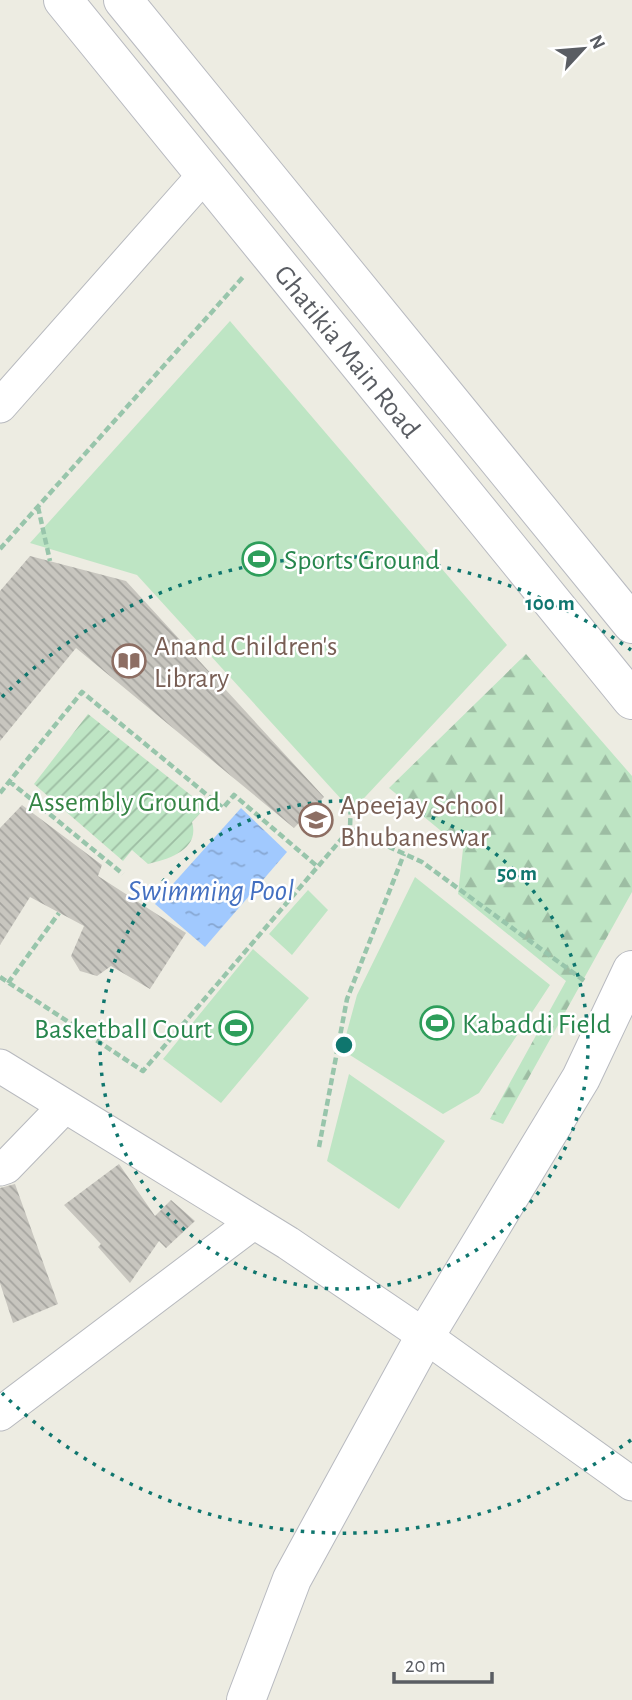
<svg xmlns="http://www.w3.org/2000/svg" width="632" height="1700" font-family="'Alegreya Sans',sans-serif">
<defs>
<pattern id="forest-firs" width="22" height="20" patternUnits="userSpaceOnUse" patternTransform="scale(1.75)"><rect width="22" height="20" fill="#bee5c4"/><path d="M5 1l3.5 6h-7zM16 11l3.5 6h-7z" fill="#9dbda3"/></pattern>
<pattern id="garden-furrows" width="10" height="10" patternUnits="userSpaceOnUse" patternTransform="scale(1.75)"><rect width="10" height="10" fill="#bee5c4"/><path d="M-1 1l2-2M0 10L10 0M9 11l2-2" fill="none" stroke="#9dbda3"/></pattern>
<pattern id="water-ripples" width="26" height="14" patternUnits="userSpaceOnUse" patternTransform="scale(1.75)"><rect width="26" height="14" fill="#a1c9fe"/><path d="M2 4q2-2 4 0t4 0M15 11q2-2 4 0t4 0" fill="none" stroke="#86a6d1"/></pattern>
<pattern id="building-back-hatch" width="6" height="6" patternUnits="userSpaceOnUse" patternTransform="scale(1.75)"><rect width="6" height="6" fill="#c8c6bf"/><path d="M-1 5l2 2M0 0l6 6M5-1l2 2" fill="none" stroke="#a5a49f"/></pattern>
</defs>
<rect width="100%" height="100%" fill="#edece2"/>
<path fill="#bee5c4" d="M230,321L507,645L352,811L137,575L30,543Z
M415,877L550,985L479,1093L443,1114L342,1050L357,995Z
M308,890L328,910L292,955L269,934Z
M253,949L309,998L221,1103L163,1059Z
M349,1074L445,1141L399,1209L327,1161Z"/>
<path fill="url(#forest-firs)" d="M526,654L632,776V892L503,1124L490,1119L566,981L458,894L463,849L389,788Z"/>
<path fill="url(#garden-furrows)" d="M88,714L206,807L192,822C200,849 170,859 148,864L132,850L123,861L34,784Z"/>
<path fill="url(#water-ripples)" d="M241,808L287,852L205,947L155,904Z"/>
<path fill="url(#building-back-hatch)" d="M30,556L126,581L324,797L294,828L76,648L0,741V591Z
M22,805L102,865L98,876L186,933L150,989L111,966L97,976L80,971L71,956L84,926L30,897L0,945V828Z
M119,1164L155,1216L171,1200L195,1221L166,1248L159,1241L130,1283L98,1247L101,1244L64,1205Z
M15,1184L58,1304L13,1323L0,1283V1188Z"/>
<g fill="none" stroke-linecap="round" stroke-linejoin="round">
<defs>
<path id="street" d="M0,406L205,174
M0,1066L288,1243L425,1336L632,1484
M0,1169L6,1167L65,1106
M0,1414L254,1222"/>
<g id="secondary">
<path id="s1" d="M63,0L632,700"/>
<path d="M123,0L632,624"/>
<path d="M246,1700L292,1579L425,1336L581,1078L632,970"/>
</g>
</defs>
<use href="#street" stroke="#b7b9be" stroke-width="35"/>
<use href="#secondary" stroke="#b8bac0" stroke-width="40"/>
<path stroke="#98c5ab" stroke-width="4.5" stroke-dasharray="7 3.5" stroke-linecap="butt" d="M38,507L50,561
M0,549L244,276
M9,781L123,874
M0,793L82,692L223,808L234,795L318,867
M350,829L422,862L586,982
M0,977L143,1071L350,829L351,795
M8,983L59,913
M319,1147L347,999L404,854"/>
<use href="#street" stroke="#fff" stroke-width="33"/>
<use href="#secondary" stroke="#fff" stroke-width="38"/>
</g>
<g fill="none" stroke="#0f766e" stroke-width="3.5" stroke-dasharray="3.5 7">
<circle cx="344" cy="1045" r="244"/>
<path d="M631 1440A488 488 0 0 1 2 1393M2 697A488 488 0 0 1 631 650"/>
</g>
<defs>
<symbol id="stadium-ring" viewBox="-11 -11 22 22"><circle r="9.5" fill="#fff" stroke="#2e9e5b" stroke-width="1.5"/><path d="M0-5a6.5 5 0 1 0 0 10a6.5 5 0 1 0 0-10ZM-3.5-1.8h7v3.6h-7Z" fill="#2e9e5b"/></symbol>
<symbol id="library-ring" viewBox="-11 -11 22 22"><circle r="9.5" fill="#fff" stroke="#8d6e63" stroke-width="1.5"/><path d="M-6-4Q-3-5.5-.7-3.5V5Q-3 3-6 4ZM6-4Q3-5.5 .7-3.5V5Q3 3 6 4Z" fill="#8d6e63"/></symbol>
<symbol id="school-ring" viewBox="-11 -11 22 22"><circle r="9.5" fill="#fff" stroke="#8d6e63" stroke-width="1.5"/><path d="M0-5L7-2L0 1L-7-2ZM-4 1L0 2.5L4 1V4Q0 6-4 4Z" fill="#8d6e63"/></symbol>
</defs>
<g fill-rule="evenodd">
<use href="#stadium-ring" x="240" y="540" width="38" height="38"/>
<use href="#library-ring" x="110" y="642" width="38" height="38"/>
<use href="#school-ring" x="297" y="801" width="38" height="38"/>
<use href="#stadium-ring" x="418" y="1004" width="38" height="38"/>
<use href="#stadium-ring" x="217" y="1009" width="38" height="38"/>
</g>
<g text-anchor="middle" stroke-width="5" stroke-linejoin="round" paint-order="stroke">
<g font-size="28" fill="#5a5d63" stroke="#fff">
<text dy="10" stroke="none"><textPath href="#s1" startOffset="452">Ghatikia Main Road</textPath></text>
</g>
<g font-size="28" fill="#27864d" stroke="#fff" text-anchor="start">
<text x="284" y="569">Sports Ground</text>
<text x="462" y="1033">Kabaddi Field</text>
<text x="212" y="1038" text-anchor="end">Basketball Court</text>
</g>
<g font-size="28" fill="#785e54" stroke="#fff" text-anchor="start">
<text x="154" y="655">Anand Children's<tspan x="154" dy="32">Library</tspan></text>
<text x="340" y="814">Apeejay School<tspan x="340" dy="32">Bhubaneswar</tspan></text>
</g>
<g font-size="28" fill="#368545" stroke="#fff">
<text x="124" y="811">Assembly Ground</text>
</g>
<g font-size="30" font-style="italic" fill="#4470c1" stroke="#fff">
<text x="211" y="900">Swimming Pool</text>
</g>
</g>
<circle cx="344" cy="1045" r="10" fill="#0f766e" stroke="#fff" stroke-width="3.5"/>
<g font-size="21" text-anchor="middle" font-weight="bold" fill="#0f766e" stroke="#fff" stroke-width="5" stroke-linejoin="round" paint-order="stroke">
<text x="550" y="610">100 m</text>
<text x="517" y="880">50 m</text>
</g>
<g transform="translate(583 49) rotate(64)" stroke="#ffffff" stroke-width="5" paint-order="stroke">
<path d="M0-5L12 26L0 18L-12 26Z" fill="#5a5d63"/>
<text y="-10" font-size="19" font-weight="bold" text-anchor="middle" fill="#5a5d63">N</text>
</g>
<path d="M394 1672v10h98v-10" fill="none" stroke="#5a5d63" stroke-width="3.5"/>
<text x="405" y="1672" font-size="21" fill="#5a5d63" stroke="#ffffff" stroke-width="5" paint-order="stroke">20 m</text>
</svg>
